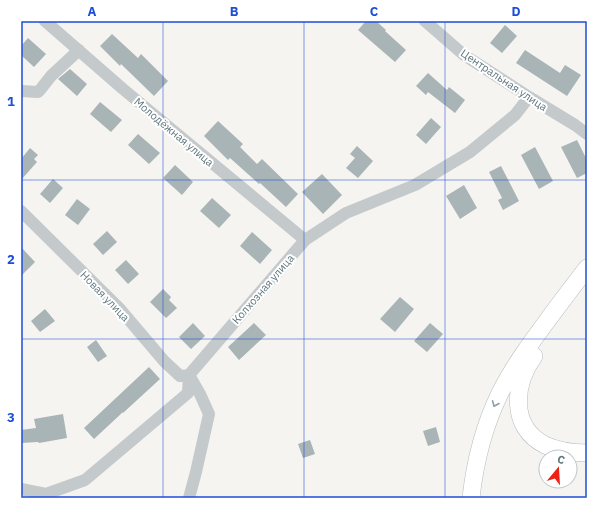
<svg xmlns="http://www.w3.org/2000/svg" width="608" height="519" font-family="'IBM Plex Sans',sans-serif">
<rect width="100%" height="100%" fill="#f5f4f1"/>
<path fill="#a8b4b6" d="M366,21H376L386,30L385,31L406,50L395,62L358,30Z
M505,25L517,36L502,53L490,43Z
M112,34L138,58L141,54L168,81L154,96L121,64L120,66L100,46Z
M28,38L46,54L34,67L21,55V46Z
M525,50L560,73L565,65L581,75L567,96L516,63Z
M70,69L87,84L77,96L58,79Z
M428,73L447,90L449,87L465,100L455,113L428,92L426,95L416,86Z
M100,102L122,120L111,132L90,114Z
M431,118L441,127L426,144L416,135Z
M218,121L243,144L240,147L257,164L262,159L298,194L286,207L260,183L259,184L230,158L228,160L204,136Z
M138,134L160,153L149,164L128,145Z
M577,140L587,160V173L577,178L561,147Z
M357,146L373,161L358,178L346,168L355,158L350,154Z
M535,147L553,181L539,189L521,155Z
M30,148L38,155L34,159L37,162L21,180V159Z
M175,165L193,182L182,195L163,178Z
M501,166L519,201L503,210L498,200L502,198L489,172Z
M322,174L342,195L323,214L302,192Z
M53,179L63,188L50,203L40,194Z
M464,185L477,208L460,219L446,196Z
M212,198L231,215L219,228L200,211Z
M77,199L90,209L78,225L65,215Z
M107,231L117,242L103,255L93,244Z
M252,232L272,250L260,264L240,246Z
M21,247L35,262L21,276Z
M126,260L139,274L128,284L115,270Z
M163,289L171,297L169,300L177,308L166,318L150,302Z
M400,297L414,309L395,332L380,319Z
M45,309L55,321L40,332L31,321Z
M193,323L205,336L191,349L179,337Z
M254,323L266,335L239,360L228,347Z
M430,323L443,334L427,352L414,341Z
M96,340L107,356L98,362L87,347Z
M149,367L160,379L123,413V412L94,439L84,428Z
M63,414L67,438L39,443L38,442L21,443V430L36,428L34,419Z
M436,427L440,442L428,446L423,431Z
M310,440L315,454L303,458L298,444Z"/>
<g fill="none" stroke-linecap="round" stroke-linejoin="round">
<defs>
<path id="secondary" d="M534,356C514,384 509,427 545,445C558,451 572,453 587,453
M471,498C475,461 484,426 500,393C513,367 530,344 547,321C560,303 574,285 587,268"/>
</defs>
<use href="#secondary" stroke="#b4bbbe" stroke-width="18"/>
<path stroke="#c4c9cb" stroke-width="12" d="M45,21L123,89L305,240
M425,21L464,55L529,97L575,125L587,134
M21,91L38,92L40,90L51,76L79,50
M21,211L119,308L164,361L180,376L189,375L200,394L209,414L196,472L189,498
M21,489L46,494L85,480L188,393L189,375L305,240L346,213L415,185L470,152L515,115L529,97"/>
<use href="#secondary" stroke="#fff" stroke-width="17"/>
</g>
<defs><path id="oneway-chevron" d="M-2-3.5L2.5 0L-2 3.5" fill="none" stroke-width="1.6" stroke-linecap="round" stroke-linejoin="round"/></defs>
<use stroke="#8e9fa5" href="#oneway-chevron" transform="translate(495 404) rotate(113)"/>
<path fill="none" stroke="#1d4ed8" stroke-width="1" stroke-opacity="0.55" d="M163,21V498M304,21V498M445,21V498M21,180H587M21,339H587"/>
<g text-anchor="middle" stroke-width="4" stroke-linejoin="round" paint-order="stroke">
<g font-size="11" fill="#5e767e" stroke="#fff">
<text transform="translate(504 80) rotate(34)" y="4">Центральная улица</text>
<text transform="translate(174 132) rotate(40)" y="4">Молодёжная улица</text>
<text transform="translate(263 289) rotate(-49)" y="4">Колхозная улица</text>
<text transform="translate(105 296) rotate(46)" y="4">Новая улица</text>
</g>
</g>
<rect width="608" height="519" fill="none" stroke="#ffffff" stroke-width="44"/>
<g transform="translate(558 469) rotate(18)"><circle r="19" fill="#ffffff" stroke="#bfc8cb"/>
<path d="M0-3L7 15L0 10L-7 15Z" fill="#ef2116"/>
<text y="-6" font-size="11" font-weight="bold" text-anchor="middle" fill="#5e767e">С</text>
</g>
<rect x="22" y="22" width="564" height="475" fill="none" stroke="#1d4ed8" stroke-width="1.5"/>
<g font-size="13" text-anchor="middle" font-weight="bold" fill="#1d4ed8">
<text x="92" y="16">A</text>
<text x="234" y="16">B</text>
<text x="374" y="16">C</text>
<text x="516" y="16">D</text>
<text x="11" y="106">1</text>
<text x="11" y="264">2</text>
<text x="11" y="422">3</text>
</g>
</svg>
